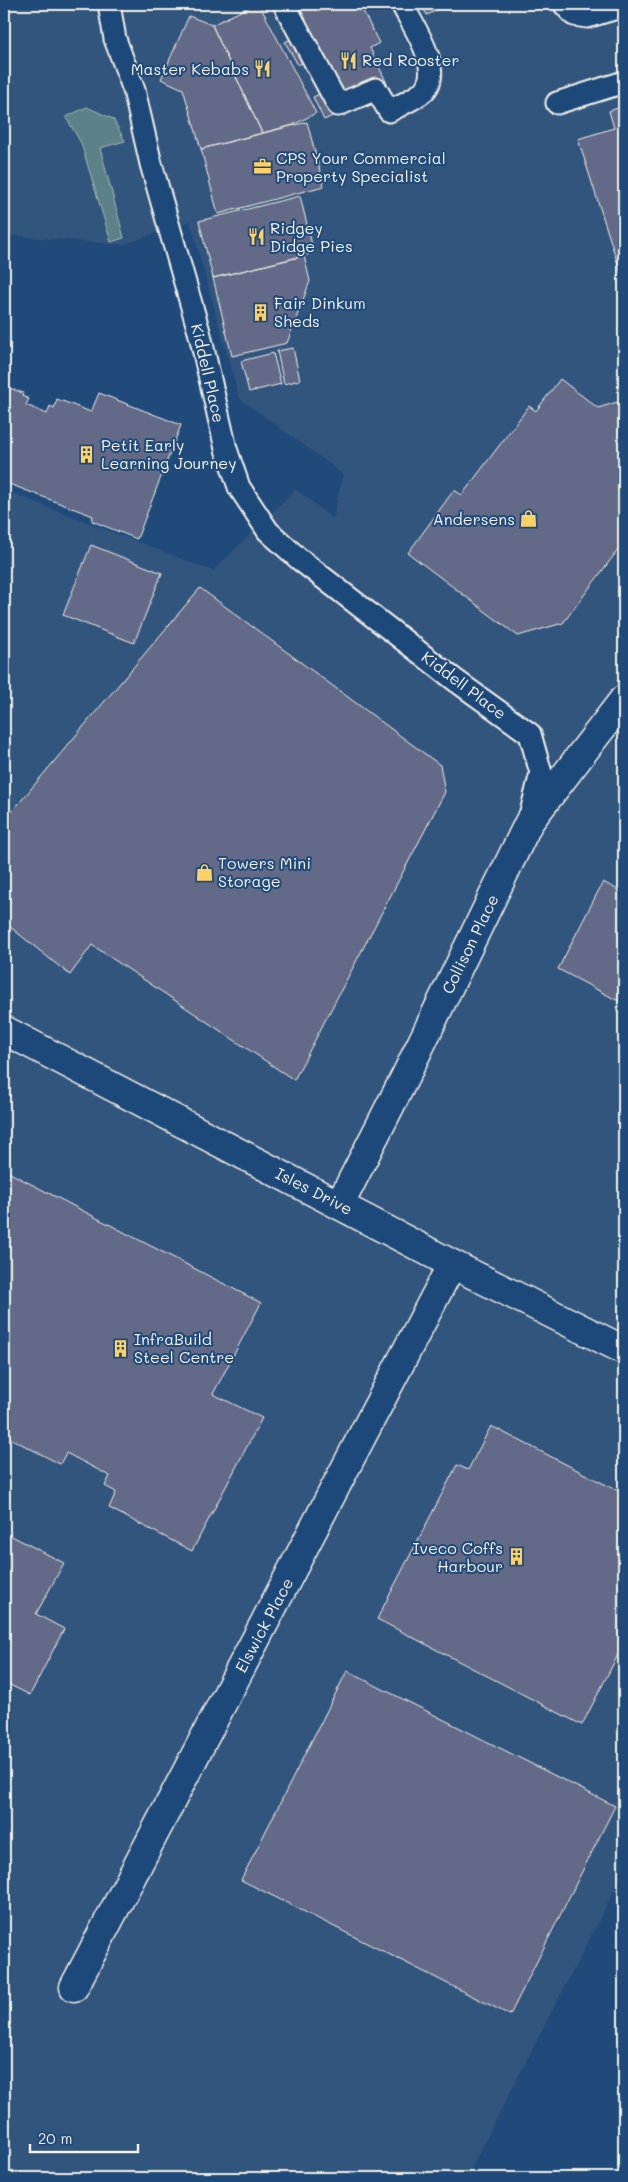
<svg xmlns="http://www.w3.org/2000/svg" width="628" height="2182" font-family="Mali,sans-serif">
<rect width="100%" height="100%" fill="#1f4a7a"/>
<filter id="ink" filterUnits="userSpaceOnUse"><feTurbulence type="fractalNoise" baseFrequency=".02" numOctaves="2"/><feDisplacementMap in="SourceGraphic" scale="10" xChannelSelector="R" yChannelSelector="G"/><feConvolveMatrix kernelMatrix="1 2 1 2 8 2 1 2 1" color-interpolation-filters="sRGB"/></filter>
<g filter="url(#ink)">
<path fill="#33547e" d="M4,4H624V1872L466,2178H5L4,2175V490L213,571L296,489L333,519L343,474L239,398L190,221L123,245L4,235Z"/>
<path fill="#5c8186" stroke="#a8b9b7" d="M87,107L113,119L125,141L100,148L124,238L111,242L81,143L66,117Z"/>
<path fill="#626a87" stroke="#f4f1e8" d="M255,4H259L316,113L293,125L262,133L212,25Z
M292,4H370L362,9L379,43L370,48L392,94L367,107L364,101L324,120L313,97L334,87L318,54L298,65L285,42L305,32Z
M421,4H450L427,15Z
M189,16L212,25L262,133L201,149L183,89L161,79Z
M624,106V280H623L578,139L614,128L609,111Z
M307,122L324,186L218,214L201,149Z
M300,196L314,253L213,278L199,221Z
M304,256L310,281L287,343L232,356L213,278Z
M293,348L300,380L284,384L277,351Z
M273,353L281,384L249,392L241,361Z
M560,379L598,408L624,400V542L563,623L518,636L408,553L454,490L462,495L529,406L536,411Z
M4,386L23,393L22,396L29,399L26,405L47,414L50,406L54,408L57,399L91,412L99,393L181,425L137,539L92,521L93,516L4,482Z
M91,545L162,573L134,643L63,615Z
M200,588L440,765L445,792L294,1080L92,945L70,975L4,922V821Z
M603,882L624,893V1004L558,969Z
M4,1170L261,1303L213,1394L262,1418L192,1551L109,1508L116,1492L105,1486L110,1476L66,1453L60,1464L4,1435Z
M491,1426L624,1494V1643L582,1725L377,1619L457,1465L468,1470Z
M4,1532L64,1563L36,1614L64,1629L30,1695L4,1682Z
M347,1671L615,1806L510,2015L241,1880Z"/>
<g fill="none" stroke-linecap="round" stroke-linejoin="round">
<defs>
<path id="lane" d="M109,4L115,39L134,90L151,164L200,335L226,449L239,487L268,531L299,559L455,680L530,734L541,773L530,816
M284,4L338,105L376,89L389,111C399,106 410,101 420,94C448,74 413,27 402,4
M564,4L574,15L587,17L624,6
M557,103L624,82"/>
<path id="street" d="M340,1204L407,1073L529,822L624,699
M74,1987L452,1264"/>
<path id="secondary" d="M4,1030L452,1264L624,1350"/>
</defs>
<use href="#lane" stroke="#f4f1e8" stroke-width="25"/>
<use href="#street" stroke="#f4f1e8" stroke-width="31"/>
<use href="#secondary" stroke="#f4f1e8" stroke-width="31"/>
<use href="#lane" stroke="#1f4a7a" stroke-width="21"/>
<use href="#street" stroke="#1f4a7a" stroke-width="28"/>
<use href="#secondary" stroke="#1f4a7a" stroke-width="28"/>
</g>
</g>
<defs>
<symbol id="restaurant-bare" viewBox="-9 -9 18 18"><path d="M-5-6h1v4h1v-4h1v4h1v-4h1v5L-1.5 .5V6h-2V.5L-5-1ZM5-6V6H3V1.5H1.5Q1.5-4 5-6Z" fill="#ffd166" stroke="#1f4a7a" stroke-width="2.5" paint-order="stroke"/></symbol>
<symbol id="office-bare" viewBox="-9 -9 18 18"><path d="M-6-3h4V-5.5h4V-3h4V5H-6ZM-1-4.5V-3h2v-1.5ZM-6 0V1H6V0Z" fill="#ffd166" stroke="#1f4a7a" stroke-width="2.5" paint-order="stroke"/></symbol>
<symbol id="building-bare" viewBox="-9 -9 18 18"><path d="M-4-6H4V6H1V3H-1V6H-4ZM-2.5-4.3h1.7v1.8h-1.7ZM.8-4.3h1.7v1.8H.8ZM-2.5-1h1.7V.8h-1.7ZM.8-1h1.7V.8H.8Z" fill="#ffd166" stroke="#1f4a7a" stroke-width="2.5" paint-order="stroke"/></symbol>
<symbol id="shop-bare" viewBox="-9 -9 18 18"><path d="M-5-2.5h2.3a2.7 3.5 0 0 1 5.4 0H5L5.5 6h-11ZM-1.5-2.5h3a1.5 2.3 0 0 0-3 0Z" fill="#ffd166" stroke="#1f4a7a" stroke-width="2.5" paint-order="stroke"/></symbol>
</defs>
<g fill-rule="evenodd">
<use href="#restaurant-bare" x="336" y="48" width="25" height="25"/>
<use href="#restaurant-bare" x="250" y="56" width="25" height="25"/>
<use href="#office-bare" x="250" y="154" width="25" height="25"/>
<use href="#restaurant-bare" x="244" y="224" width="25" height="25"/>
<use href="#building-bare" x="248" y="300" width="25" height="25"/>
<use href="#building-bare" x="74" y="442" width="25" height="25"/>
<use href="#shop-bare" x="516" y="506" width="25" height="25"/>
<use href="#shop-bare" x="192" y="860" width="25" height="25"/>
<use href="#building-bare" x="108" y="1336" width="25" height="25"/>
<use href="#building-bare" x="504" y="1544" width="25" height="25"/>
</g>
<g text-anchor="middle" stroke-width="4" stroke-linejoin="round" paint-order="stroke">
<g font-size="16" fill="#f4f1e8" stroke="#1f4a7a" text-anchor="start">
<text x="362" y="66">Red Rooster</text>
<text x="249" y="75" text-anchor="end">Master Kebabs</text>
<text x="276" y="164">CPS Your Commercial<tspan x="276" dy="18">Property Specialist</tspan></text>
<text x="270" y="234">Ridgey<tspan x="270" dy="18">Didge Pies</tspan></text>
<text x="274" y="309">Fair Dinkum<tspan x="274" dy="18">Sheds</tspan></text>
<text x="101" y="451">Petit Early<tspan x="101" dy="18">Learning Journey</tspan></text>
<text x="515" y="525" text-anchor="end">Andersens</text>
<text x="218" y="869">Towers Mini<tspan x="218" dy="18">Storage</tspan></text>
<text x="134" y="1345">InfraBuild<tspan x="134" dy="18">Steel Centre</tspan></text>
<text x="503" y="1554" text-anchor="end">Iveco Coffs<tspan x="503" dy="18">Harbour</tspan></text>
</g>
<g font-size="16" fill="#f4f1e8" stroke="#1f4a7a">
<text transform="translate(208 373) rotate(77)" y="6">Kiddell Place</text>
<text transform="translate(464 685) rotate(37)" y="6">Kiddell Place</text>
<text transform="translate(470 944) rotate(-64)" y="6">Collison Place</text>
<text transform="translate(314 1191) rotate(27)" y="6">Isles Drive</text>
<text transform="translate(264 1625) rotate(-62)" y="6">Elswick Place</text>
</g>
</g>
<rect width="628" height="2182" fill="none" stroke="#1f4a7a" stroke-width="20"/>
<rect x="10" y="10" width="608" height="2162" fill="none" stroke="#f4f1e8" stroke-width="2" filter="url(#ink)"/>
<path d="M30 2144v8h108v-8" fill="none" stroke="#f4f1e8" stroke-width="2.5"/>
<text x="38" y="2144" font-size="15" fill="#f4f1e8" stroke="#1f4a7a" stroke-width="4" paint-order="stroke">20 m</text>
</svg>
